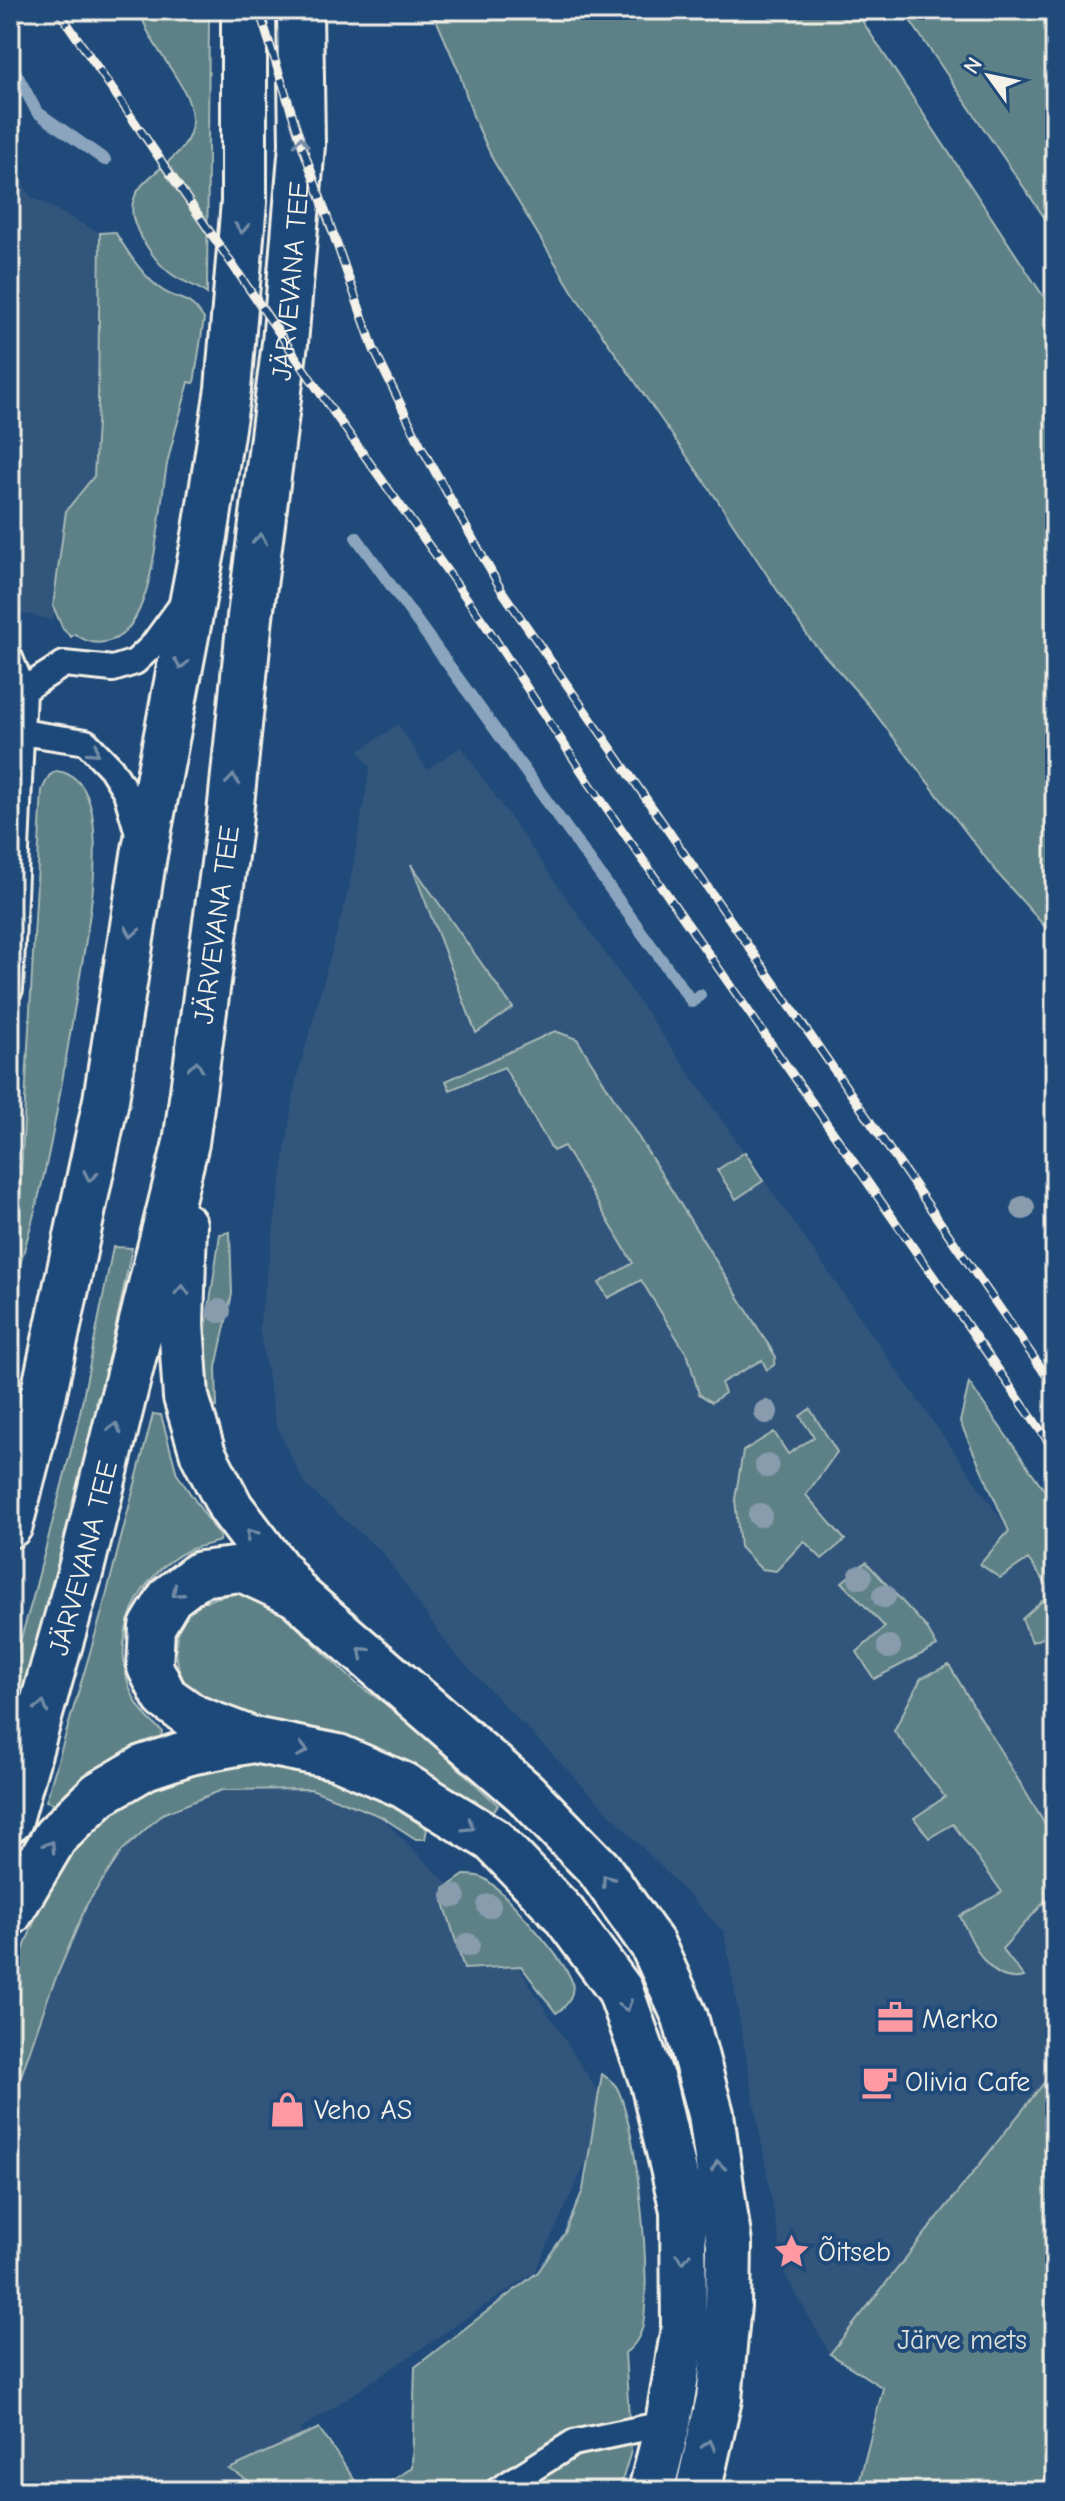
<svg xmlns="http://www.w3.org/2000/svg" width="1065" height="2501" font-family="'Comic Neue',sans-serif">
<rect width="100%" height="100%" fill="#1f4a7a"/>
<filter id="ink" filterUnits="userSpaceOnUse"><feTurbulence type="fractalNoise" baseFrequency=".0125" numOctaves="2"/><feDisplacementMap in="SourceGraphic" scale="16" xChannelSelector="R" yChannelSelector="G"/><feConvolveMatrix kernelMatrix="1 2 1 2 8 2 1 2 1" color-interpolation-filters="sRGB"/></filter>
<g filter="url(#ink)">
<path fill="#31557b" d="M10,157L30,196L100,233L99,477L72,513L53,620L10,611Z
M398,724L427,769L461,747L1055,1596V2069L830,2354L785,2275L724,1932L452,1651L383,1553L305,1485L276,1425L259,1327L295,1085L349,888L370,767L359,751Z
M36,1106L10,1179V1121Z
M311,1789L376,1812L499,1936L598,2092L588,2158L535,2272L300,2430L338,2491H10V2108L50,1992L87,1904L122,1851L162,1814L222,1790Z"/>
<path fill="#5d8186" stroke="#a8b9b7" stroke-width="2" d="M140,10H209L207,294C195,284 181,282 170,273C158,264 150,252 143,240C101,175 194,172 192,119C191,83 149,50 140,10Z
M420,10H855L1055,314V938L999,875L867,703L809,638L718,501L574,294L493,160L473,116L459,72L436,19Z
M903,10H1055V233Z
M115,232C127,251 140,272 158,287C177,303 187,292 204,319L194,383L189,382C182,408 174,434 168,460C158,502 158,629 109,641C96,645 86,642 75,634L71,637L63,629L53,606L66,511L94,476L98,405L100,233Z
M56,771C79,773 88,792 92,813C101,869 86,938 77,994C67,1049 59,1106 47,1161C37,1209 22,1255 10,1302V1244L19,1212L42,790L49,776Z
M411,864L513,1008L476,1033Z
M555,1031L577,1039L776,1357L774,1365L767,1370L762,1360L721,1383L725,1393L712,1402L699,1394L688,1356L641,1280L608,1298L599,1283L633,1263L564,1146L553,1151L504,1067L450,1090L446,1081Z
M745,1152L763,1181L736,1199L717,1170Z
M230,1232L232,1294L216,1367L217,1407L209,1409L204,1342L220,1234Z
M113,1247L132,1248L101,1398H97L96,1403L100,1405L63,1551L58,1557V1564L10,1736V1675L32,1601L78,1423Z
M969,1383L1055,1505V1633L1032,1642L1022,1619L1052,1592L1028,1559L1000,1578L980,1564L1009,1531L960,1422Z
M810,1409L837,1452L806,1495L845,1540L822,1559L804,1541L776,1571L761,1569L740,1547L735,1499L743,1451L774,1432L788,1454L814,1437L800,1416Z
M153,1414L161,1415L177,1474L220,1537L219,1541C209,1545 198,1546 189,1550C135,1575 107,1644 134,1698C140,1711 151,1722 162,1731L161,1738C121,1754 89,1775 57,1804L46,1801L102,1612Z
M866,1562L926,1627L937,1646L874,1679L857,1652L885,1627L842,1582Z
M247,1592L280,1611L357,1684L400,1714L498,1805L492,1813C455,1789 415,1764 373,1751C323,1736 270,1727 221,1706C214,1703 205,1701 199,1697C176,1681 174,1655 178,1631C184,1601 223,1595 247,1592Z
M949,1665L1055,1841V1890L1002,1949L1024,1977C988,1986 973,1942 960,1916L1002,1892L953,1824L929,1838L914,1818L945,1797L894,1731L921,1678Z
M255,1763L300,1771L372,1794L427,1829L425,1839H416L380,1816L311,1789L222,1790L162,1814L122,1851L87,1904L50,1992L10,2108V1984L53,1873L95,1823L134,1794L197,1772Z
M464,1875C470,1875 478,1875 483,1878C501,1887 567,1963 572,1982C575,1995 567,2007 556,2013L521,1966L464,1969L444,1902V1889Z
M1055,2069V2491H857L883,2388L830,2354Z
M602,2074C607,2078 612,2081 616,2086C637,2122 653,2287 642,2329C639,2339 633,2347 625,2353L631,2451L619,2491H375L412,2468L415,2367L538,2272L565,2233L583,2190Z
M319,2428L362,2491H266L229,2469Z"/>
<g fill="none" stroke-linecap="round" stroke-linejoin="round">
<path stroke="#8ca5be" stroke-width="12" d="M10,62L37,112L105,160
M356,537L692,1002L700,995"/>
<defs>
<path id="lane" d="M10,658L23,690L10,989
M23,690L64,664L113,669L135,662L151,647L184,602
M21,732L86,742L111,768L126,792L139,837
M497,2491L573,2443L668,2423"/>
<g id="highway">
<path d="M184,1225L181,1324L186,1397L203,1454L231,1508L298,1596L525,1793L599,1869L652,1944L685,2017L711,2114L729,2244L728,2305L719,2399L698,2491"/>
<path d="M10,1525L43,1397L106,1100L144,855L205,536L228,389L244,202V10"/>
<path d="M253,1740L193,1717L165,1697L150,1667L152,1627L170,1597L200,1574L242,1569L293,1593"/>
<path id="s1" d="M10,1820L81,1569L186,1143L228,834L250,617L285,343L302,145L300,10"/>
<path d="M10,1913L55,1837L99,1794L145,1767L190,1752L253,1740L338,1757L403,1785L493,1840L563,1913L620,1990L653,2083L683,2210L684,2328L668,2423L651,2491"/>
</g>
</defs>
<use href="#lane" stroke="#f4f1e8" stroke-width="30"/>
<use href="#highway" stroke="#f4f1e8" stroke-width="50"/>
<use href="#lane" stroke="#1f4a7a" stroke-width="24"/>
<use href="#highway" stroke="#1f4a7a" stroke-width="44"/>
<defs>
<path id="rail" d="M58,10L334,413L485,624L590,784L1055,1451
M259,10L302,145L374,350L423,450L502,591L1055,1388"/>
</defs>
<use href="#rail" stroke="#f4f1e8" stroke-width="9"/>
<use href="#rail" stroke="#1f4a7a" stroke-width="6" stroke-dasharray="18" stroke-linecap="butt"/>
</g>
<g fill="#889cae">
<circle cx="1023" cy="1208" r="12"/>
<circle cx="219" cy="1311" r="12"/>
<circle cx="766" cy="1412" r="12"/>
<circle cx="767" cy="1466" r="12"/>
<circle cx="760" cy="1515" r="12"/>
<circle cx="860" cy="1577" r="12"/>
<circle cx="884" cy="1596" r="12"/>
<circle cx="889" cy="1647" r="12"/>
<circle cx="454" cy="1896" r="12"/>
<circle cx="489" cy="1906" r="12"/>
<circle cx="468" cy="1945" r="12"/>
</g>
<defs><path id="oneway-chevron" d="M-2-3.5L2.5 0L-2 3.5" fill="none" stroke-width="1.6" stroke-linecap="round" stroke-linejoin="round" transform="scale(2)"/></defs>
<g stroke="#748da6">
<use href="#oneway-chevron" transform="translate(301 142) rotate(-89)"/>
<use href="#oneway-chevron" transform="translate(242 228) rotate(93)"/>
<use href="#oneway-chevron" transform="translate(260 539) rotate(-83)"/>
<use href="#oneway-chevron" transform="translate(181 664) rotate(101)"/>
<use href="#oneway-chevron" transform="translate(94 751) rotate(43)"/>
<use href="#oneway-chevron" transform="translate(233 780) rotate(-84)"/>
<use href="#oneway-chevron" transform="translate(132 932) rotate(99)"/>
<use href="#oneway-chevron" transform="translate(196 1066) rotate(-82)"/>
<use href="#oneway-chevron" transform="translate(90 1176) rotate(102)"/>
<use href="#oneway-chevron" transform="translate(182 1290) rotate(-88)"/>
<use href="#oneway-chevron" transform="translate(115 1428) rotate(-76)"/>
<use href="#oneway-chevron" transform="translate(251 1534) rotate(-127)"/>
<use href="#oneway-chevron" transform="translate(177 1592) rotate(139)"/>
<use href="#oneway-chevron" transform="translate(363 1652) rotate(-139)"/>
<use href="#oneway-chevron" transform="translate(42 1707) rotate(-74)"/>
<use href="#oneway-chevron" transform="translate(303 1750) rotate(11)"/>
<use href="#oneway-chevron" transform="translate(469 1826) rotate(31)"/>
<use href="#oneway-chevron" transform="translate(50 1846) rotate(-56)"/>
<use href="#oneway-chevron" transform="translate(607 1880) rotate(-126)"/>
<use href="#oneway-chevron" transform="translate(626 2006) rotate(71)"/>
<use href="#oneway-chevron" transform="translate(718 2166) rotate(-98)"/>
<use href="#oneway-chevron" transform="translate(683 2258) rotate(89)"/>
<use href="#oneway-chevron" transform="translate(709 2445) rotate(-76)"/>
</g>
</g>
<defs>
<symbol id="office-bare" viewBox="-9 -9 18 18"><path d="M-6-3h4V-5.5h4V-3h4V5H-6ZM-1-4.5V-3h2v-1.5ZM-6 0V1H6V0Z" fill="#ff9aa2" stroke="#1f4a7a" stroke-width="2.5" paint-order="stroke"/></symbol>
<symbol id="cafe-bare" viewBox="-9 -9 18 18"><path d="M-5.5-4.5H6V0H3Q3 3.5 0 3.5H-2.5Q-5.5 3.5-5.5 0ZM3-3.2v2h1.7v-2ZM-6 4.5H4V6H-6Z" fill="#ff9aa2" stroke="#1f4a7a" stroke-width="2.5" paint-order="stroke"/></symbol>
<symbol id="shop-bare" viewBox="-9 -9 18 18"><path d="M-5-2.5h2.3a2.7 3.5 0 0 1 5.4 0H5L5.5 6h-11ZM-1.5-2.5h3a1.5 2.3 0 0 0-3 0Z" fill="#ff9aa2" stroke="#1f4a7a" stroke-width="2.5" paint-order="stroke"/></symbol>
<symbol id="sight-bare" viewBox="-9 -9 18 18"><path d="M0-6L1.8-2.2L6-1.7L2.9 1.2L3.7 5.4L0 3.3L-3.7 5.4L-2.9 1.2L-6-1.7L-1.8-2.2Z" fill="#ff9aa2" stroke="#1f4a7a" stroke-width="2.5" paint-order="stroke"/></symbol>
</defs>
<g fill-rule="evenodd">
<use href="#office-bare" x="870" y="1992" width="51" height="51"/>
<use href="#cafe-bare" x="854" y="2056" width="51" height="51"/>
<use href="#shop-bare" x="262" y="2084" width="51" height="51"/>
<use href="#sight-bare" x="766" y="2226" width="51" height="51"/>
</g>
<g text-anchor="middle" stroke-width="8" stroke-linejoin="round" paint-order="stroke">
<g font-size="28" fill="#f4f1e8" stroke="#1f4a7a">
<text dy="10" stroke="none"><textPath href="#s1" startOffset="1568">JÄRVEVANA TEE</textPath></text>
<text dy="10" stroke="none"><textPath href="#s1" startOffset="920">JÄRVEVANA TEE</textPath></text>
<text dy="10" stroke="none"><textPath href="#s1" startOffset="272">JÄRVEVANA TEE</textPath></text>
</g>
<g font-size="28" fill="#f4f1e8" stroke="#1f4a7a" text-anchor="start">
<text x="922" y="2028">Merko</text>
<text x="905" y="2091">Olivia Cafe</text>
<text x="314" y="2119">Veho AS</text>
<text x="818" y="2261">Õitseb</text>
</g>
<g font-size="28" fill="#dde0d9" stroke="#1f4a7a">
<text x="962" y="2349">Järve mets</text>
</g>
</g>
<rect width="1065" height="2501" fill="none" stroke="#1f4a7a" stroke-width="40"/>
<rect x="20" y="20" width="1025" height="2461" fill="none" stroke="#f4f1e8" stroke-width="3" filter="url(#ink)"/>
<g transform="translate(989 76) rotate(303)" stroke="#1f4a7a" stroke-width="6" paint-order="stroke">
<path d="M0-6L14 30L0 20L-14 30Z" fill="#f4f1e8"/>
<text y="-12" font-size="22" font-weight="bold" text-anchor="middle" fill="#f4f1e8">N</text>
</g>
</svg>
